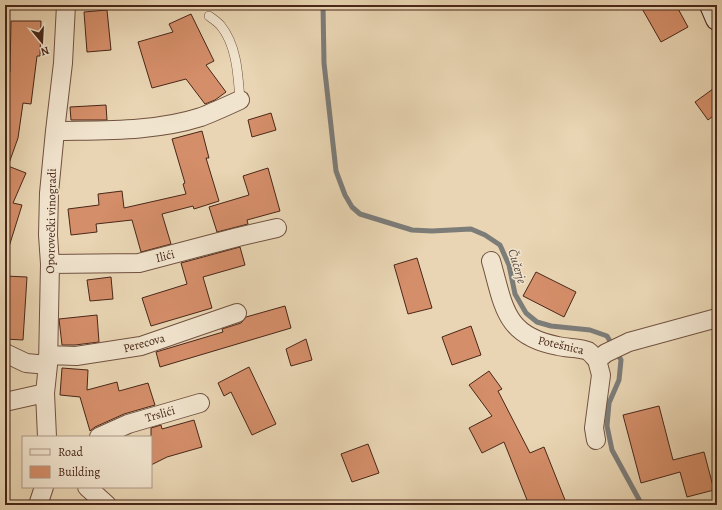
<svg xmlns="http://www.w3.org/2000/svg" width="722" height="510" font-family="Alegreya,serif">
<rect width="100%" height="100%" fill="#e9d5b3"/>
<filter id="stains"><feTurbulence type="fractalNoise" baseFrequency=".005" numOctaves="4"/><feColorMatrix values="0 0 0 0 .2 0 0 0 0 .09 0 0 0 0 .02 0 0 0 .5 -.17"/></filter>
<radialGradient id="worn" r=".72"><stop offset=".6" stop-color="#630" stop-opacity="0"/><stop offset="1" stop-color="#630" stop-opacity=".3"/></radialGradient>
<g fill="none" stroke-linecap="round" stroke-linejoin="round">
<path stroke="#7c7c79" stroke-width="5" d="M323,5L324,63L336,171L345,195L352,207L360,214L412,230L432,231L471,229L485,235L500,245L509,265L515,294L526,313L537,322L551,326L590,330L607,336L621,360L619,380L609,403L607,426L612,450L642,505"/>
</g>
<path fill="#d48e69" stroke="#492719" d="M640,5H676L688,27L661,42Z
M107,10L111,50L87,52L84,12Z
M191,14L214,61L206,65L226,92L215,100L205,104L186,79L152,88L138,42L173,32L169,24Z
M11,21H41L40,56H37L31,104L23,103L18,138L8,166L26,173L13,203L22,205L8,250L5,249V71L10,72Z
M717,86V113L708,120L695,102Z
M106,105L107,120H71L70,107Z
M271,113L276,130L252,137L248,120Z
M202,131L209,158H206L219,201L194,209L193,206L162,214L171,244L141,252L132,220L96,224L97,232L71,235L68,209L99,205L98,194L122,191L124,208L186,194L183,184L185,183L172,139Z
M268,168L280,211L247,220L248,224L217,232L209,207L249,195L243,176Z
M240,247L245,265L203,277L212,308L151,326L142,298L187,284L181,263Z
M417,258L432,308L408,314L394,265Z
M536,272L576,292L564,317L523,296Z
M5,276L27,277L23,340L5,339Z
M111,277L113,299L90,301L87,280Z
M285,306L291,328L160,367L156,352L223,332L222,329L241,323L246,317Z
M97,315L99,342L75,345H62L59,319Z
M471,326L481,355L452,365L442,337Z
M306,339L312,360L291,366L286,349Z
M249,367L276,424L252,435L231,392L224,396L218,383Z
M62,368L88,370L87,390L117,382L119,391L148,383L155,405L124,414L95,427L90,431L80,397L60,395Z
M489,371L502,389L498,391L530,453L544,447L567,505H529L504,442L482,453L469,428L492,416L469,385Z
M659,406L673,460L704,452L714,490L687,497L680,472L641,483L623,415Z
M194,420L202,447L167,457L151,465V428L161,425L162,429Z
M368,444L379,473L352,482L341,454Z"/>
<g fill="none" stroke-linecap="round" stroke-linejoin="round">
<defs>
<path id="lane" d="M209,16C213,19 218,22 221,26C237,46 238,75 240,100"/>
<path id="street" d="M55,131C103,130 154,132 201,117C214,112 227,106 240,100
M491,261C504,306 504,336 558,346C565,348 582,348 588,351C591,353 594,357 597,360L606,353L629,342L717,318
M50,264L139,263L238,237L277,228
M5,353L26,363L48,365
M48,355L76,356L141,346L237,313
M5,402L45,393
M47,437L45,393L48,365L50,264L48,235L49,193L55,131L63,63L66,5
M99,437L128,424L200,403
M596,440L594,428L601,375L597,360
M87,487L107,505
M38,505L44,487"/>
<path id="secondary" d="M711,5L717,19"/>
</defs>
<use href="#lane" stroke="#715240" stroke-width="10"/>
<use href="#street" stroke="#715240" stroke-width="20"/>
<use href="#secondary" stroke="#492719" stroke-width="24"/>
<use href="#lane" stroke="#f1e4ce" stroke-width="9"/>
<use href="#street" stroke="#f1e4ce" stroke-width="18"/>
<use href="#secondary" stroke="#f1e4ce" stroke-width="22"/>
</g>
<g text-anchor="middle" stroke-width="3" stroke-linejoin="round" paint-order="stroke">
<g font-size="12" fill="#492719" stroke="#f1e4ce">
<text transform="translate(51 221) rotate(-89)" y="4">Oporovečki vinogradi</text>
<text transform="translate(165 256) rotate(-14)" y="4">Ilići</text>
<text transform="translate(144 343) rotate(-15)" y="4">Perecova</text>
<text transform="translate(561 345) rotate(13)" y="4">Potešnica</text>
<text transform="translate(160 414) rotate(-16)" y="4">Trslići</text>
</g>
<g font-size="13" font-style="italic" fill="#5e4a41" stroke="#f1e4ce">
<text transform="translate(518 266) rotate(73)" y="5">Čučerje</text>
</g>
</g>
<rect width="722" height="510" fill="none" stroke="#e9d5b3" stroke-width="20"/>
<rect x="6" y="6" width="710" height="498" fill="none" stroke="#492719" stroke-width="2"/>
<rect x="10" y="10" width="702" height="490" fill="none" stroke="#492719"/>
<rect x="22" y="436" width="130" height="52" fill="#f1e4ce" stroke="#ae9886"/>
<rect x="30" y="449" width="20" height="6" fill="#f1e4ce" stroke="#ae9886"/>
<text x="58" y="456" font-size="12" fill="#492719">Road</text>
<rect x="30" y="466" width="20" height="12" fill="#d48e69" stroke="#ae9886"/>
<text x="58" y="476" font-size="12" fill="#492719">Building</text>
<g transform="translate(42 42) rotate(162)" stroke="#f1e4ce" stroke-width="3" paint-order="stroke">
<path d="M0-3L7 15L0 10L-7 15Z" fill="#492719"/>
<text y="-6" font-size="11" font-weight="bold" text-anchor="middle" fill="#492719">N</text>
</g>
<rect width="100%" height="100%" filter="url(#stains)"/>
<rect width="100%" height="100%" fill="url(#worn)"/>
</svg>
